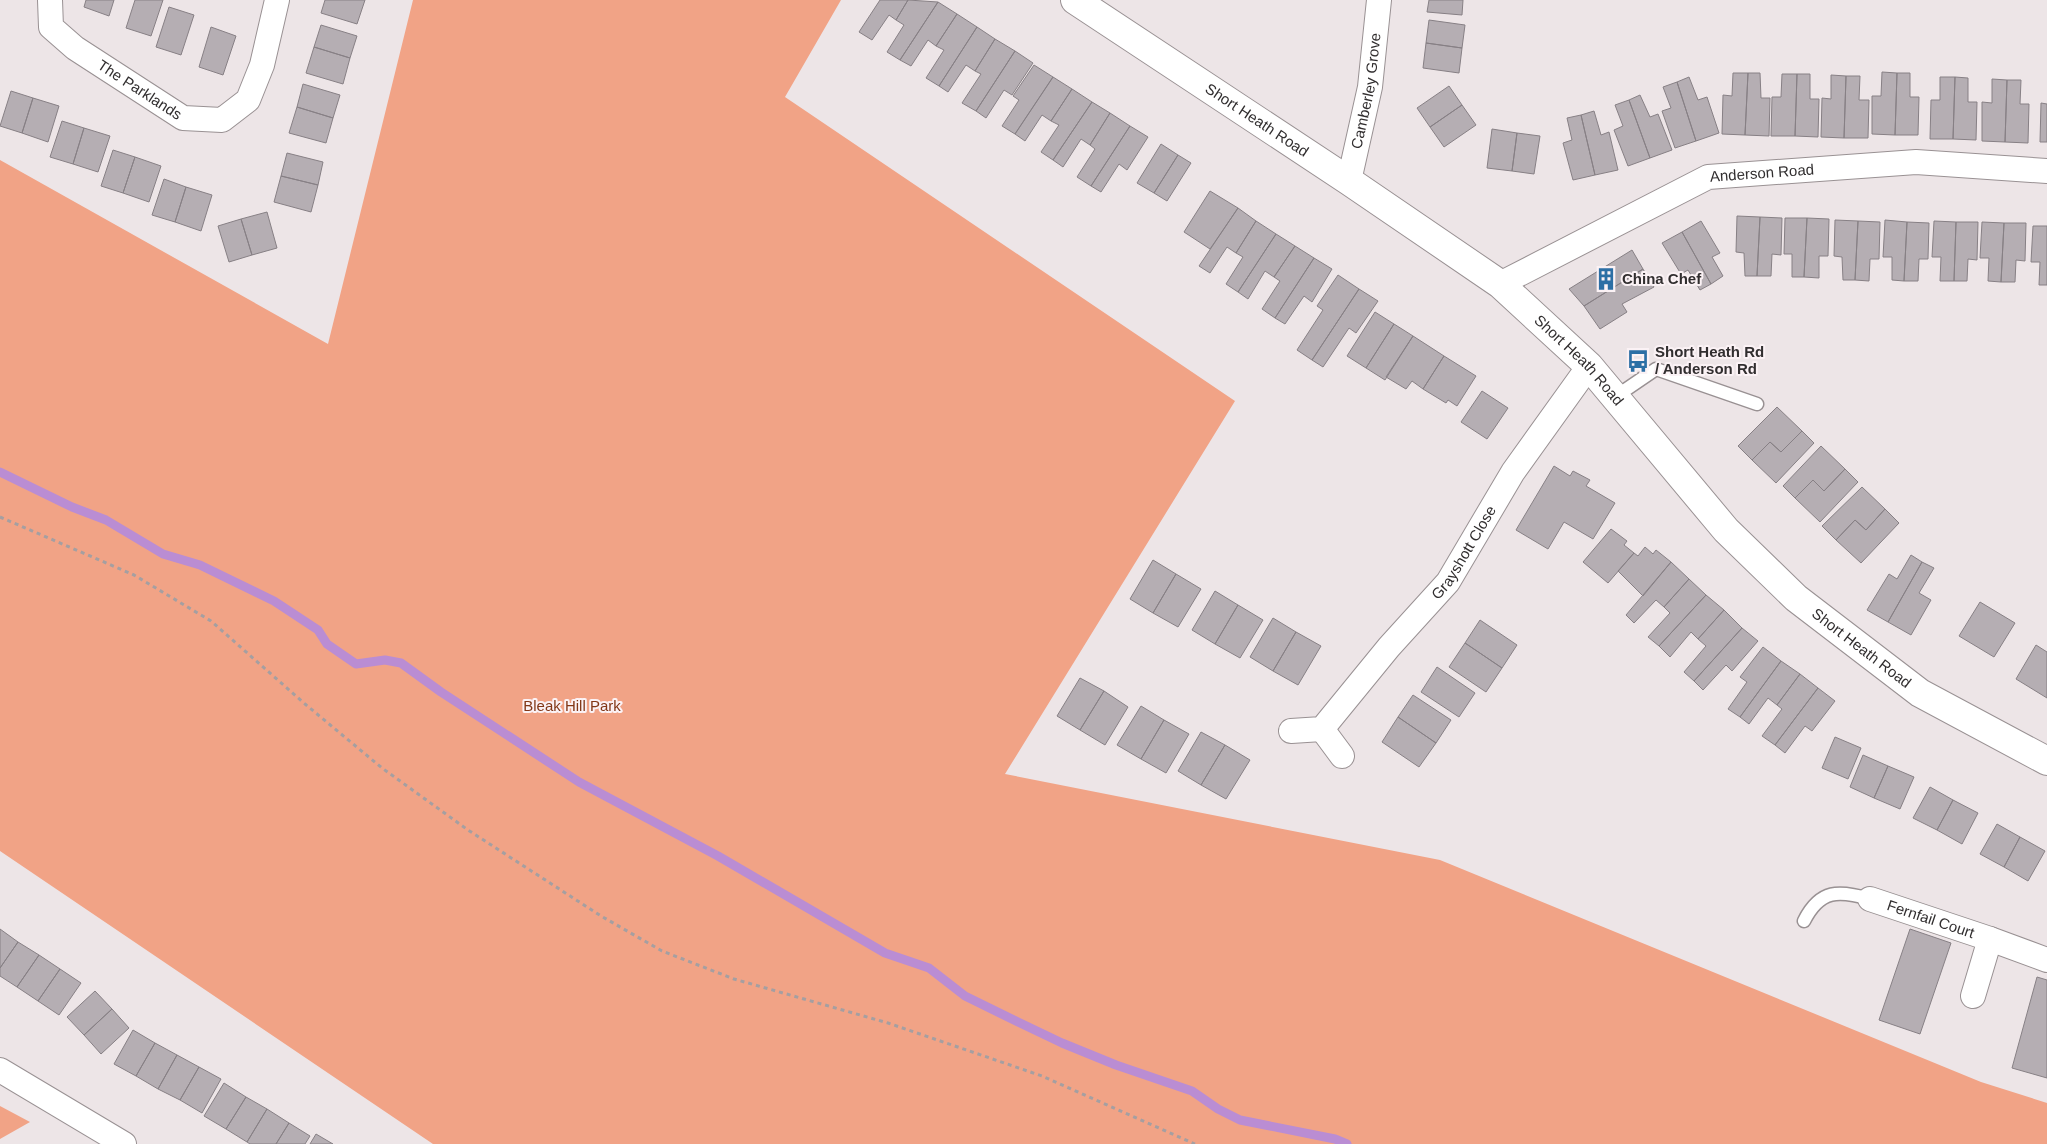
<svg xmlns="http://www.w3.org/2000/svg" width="2047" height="1144" font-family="Helvetica,sans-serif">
<rect width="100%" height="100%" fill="#ede5e7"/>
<path fill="#f1a386" d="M413,0H841L785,97L1235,401L1005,774L1440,860L1981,1082L2047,1103V1144H433L0,851V160L328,344Z
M0,1106L30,1122L0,1139Z"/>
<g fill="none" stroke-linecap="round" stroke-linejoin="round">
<path stroke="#ba8dd3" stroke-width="9" d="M0,472L72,507L106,520L163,554L200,565L274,601L318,630L327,644L356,664L385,660L401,663L441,692L579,782L718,856L885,953L929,968L965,996L1018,1022L1062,1043L1116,1065L1192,1091L1218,1109L1240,1120L1335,1139L1347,1144"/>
</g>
<path fill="#b5aeb3" stroke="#878085" d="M86,0H114L109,16L84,7Z
M135,0H163L151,36L126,28Z
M325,0H365L357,24L321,13Z
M880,0H908L896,20L889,15L872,40L859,32Z
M908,0L938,2L900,60L887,52L904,25L896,20Z
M1429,0H1463L1462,15L1427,12Z
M938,2L957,14L936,46L928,40L911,66L900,60Z
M169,7L194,15L181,55L156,47Z
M957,14L977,27L939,86L926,78L944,50L936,46Z
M1429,20L1465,25L1462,48L1426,43Z
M321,25L357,36L350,58L314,47Z
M211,27L236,36L223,75L199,67Z
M977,27L995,39L975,71L966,65L948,92L939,86Z
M995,39L1015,51L976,111L962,103L981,74L975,71Z
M1426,43L1462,48L1459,73L1423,68Z
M314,47L350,58L343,84L306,73Z
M1015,51L1033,63L1012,95L1004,90L986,118L976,111Z
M1034,65L1053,77L1015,134L1002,126L1019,100L1013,96Z
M1882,72L1897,73L1895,135L1872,134V96H1881Z
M1733,73H1748L1745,135L1722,134L1723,95L1732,96Z
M1748,73H1760L1761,98H1770L1769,136L1745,135Z
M1897,73H1910V97H1919L1918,135H1895Z
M1782,74H1797L1795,136H1771L1772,97H1781Z
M1797,74H1810V99H1819L1818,137L1795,136Z
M1831,75L1846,76L1844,138L1821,137L1822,98L1831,99Z
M1846,76H1860L1859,100H1869L1868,138H1844Z
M1053,77L1072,89L1051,121L1042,115L1025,141L1015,134Z
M1689,77L1698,100L1707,97L1719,133L1696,141L1677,82Z
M1940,77H1955L1953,139H1930L1931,100H1940Z
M1955,77L1968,78V102H1977L1976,140L1953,139Z
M1992,79L2007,80L2005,142L1982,141V102L1992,103Z
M2007,80H2021L2020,104H2029L2028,143L2005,142Z
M1677,82L1696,141L1675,148L1662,111L1671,108L1663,87Z
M303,84L340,95L333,118L297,107Z
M1449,86L1462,105L1430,127L1417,108Z
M1072,89L1092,102L1053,160L1041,152L1059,125L1051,121Z
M11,91L33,98L22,133L0,126Z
M1640,95L1650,117L1658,114L1672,150L1650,158L1629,100Z
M33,98L59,106L48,142L22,133Z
M1629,100L1650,158L1628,166L1614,130L1623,126L1615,105Z
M1092,102L1110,113L1090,145L1081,139L1063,167L1053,160Z
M2041,103L2047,104V142H2040Z
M1462,105L1476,125L1444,147L1430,127Z
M297,107L333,118L326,143L289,133Z
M1594,111L1601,135L1609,132L1618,170L1595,175L1581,115Z
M1110,113L1130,126L1091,186L1077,177L1095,149L1090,145Z
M1581,115L1595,175L1573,180L1563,143L1572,140L1567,118Z
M62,121L84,128L73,164L50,157Z
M1130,126L1148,137L1127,170L1119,164L1101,192L1091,186Z
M84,128L110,136L98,172L73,164Z
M1492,129L1517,133L1512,171L1487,168Z
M1517,133L1540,136L1534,174L1512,171Z
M1161,144L1178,155L1154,193L1137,183Z
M113,150L135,157L123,193L101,186Z
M287,153L323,162L318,185L281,176Z
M1178,155L1191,163L1167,201L1154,193Z
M135,157L161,166L149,202L123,193Z
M281,176L318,185L311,212L274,202Z
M164,179L186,187L175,222L152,215Z
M186,187L212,195L201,231L175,222Z
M1210,191L1238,208L1210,249L1184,232Z
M1238,208L1256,221L1236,253L1227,247L1210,273L1199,266Z
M267,212L277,248L252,255L241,219Z
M1737,216L1760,217L1757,276H1745L1744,253L1736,252Z
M1760,217L1782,218L1781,255L1772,254L1771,276H1757Z
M1785,218H1807L1804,277H1792V254H1784Z
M1807,218L1829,219L1828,256H1819V278L1804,277Z
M241,219L252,255L229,262L218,226Z
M1835,220L1858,221L1855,280H1843L1842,257L1834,256Z
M1885,220L1907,222L1904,281L1892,280V257H1883Z
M1256,221L1276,234L1238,292L1226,284L1243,257L1236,253Z
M1701,221L1720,253L1712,257L1723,276L1711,284L1682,232Z
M1858,221L1880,222L1879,259H1870L1869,281L1855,280Z
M1934,221L1956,222L1954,281H1940L1941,257H1932Z
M1907,222L1929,223L1928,259H1919L1918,281H1904Z
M1956,222H1978L1977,260L1968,259L1967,281H1954Z
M1982,222L2004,223L2001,282L1988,281L1989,258H1980Z
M2004,223H2026L2025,261L2016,260L2015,282H2001Z
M2033,226H2047V285H2039L2040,262H2031Z
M1682,232L1711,284L1700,290L1688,270L1681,274L1662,243Z
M1276,234L1295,246L1274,277L1265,271L1248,299L1238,292Z
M1295,246L1314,258L1275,318L1262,309L1280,281L1274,277Z
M1632,250L1643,269L1584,306L1569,289Z
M1314,258L1332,269L1312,302L1304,296L1285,324L1275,318Z
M1643,269L1654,287L1622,304L1627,312L1600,329L1584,306Z
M1338,275L1359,289L1312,360L1297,350L1323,310L1317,306Z
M1359,289L1378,301L1356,333L1349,328L1323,367L1312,360Z
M1375,312L1394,324L1366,368L1347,356Z
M1394,324L1413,336L1385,380L1366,368Z
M1413,336L1444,356L1423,389L1412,381L1406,389L1386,377Z
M1444,356L1476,376L1457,406L1448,400L1446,403L1423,389Z
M1482,391L1508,408L1487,439L1461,422Z
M1777,407L1802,431L1781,452L1770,442L1752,460L1738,446Z
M1802,431L1814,443L1776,483L1752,460L1770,442L1781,452Z
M1821,446L1845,469L1824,491L1813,480L1795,498L1783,486Z
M1554,466L1570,476L1573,471L1590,480L1586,486L1615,503L1593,539L1564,522L1548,549L1516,530Z
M1845,469L1858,482L1820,522L1795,498L1813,480L1824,491Z
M1862,487L1885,509L1866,530L1855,520L1836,540L1822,526Z
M1885,509L1899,523L1861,563L1836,540L1855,520L1866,530Z
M1611,529L1627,541L1624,545L1634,553L1608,583L1583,562Z
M1645,547L1653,554L1656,550L1671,562L1643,596L1618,571L1634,553L1638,556Z
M1911,555L1922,562L1888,622L1867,610L1889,574L1897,579Z
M1153,560L1176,574L1153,613L1130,599Z
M1671,562L1689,579L1664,607L1656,600L1634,623L1626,615Z
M1922,562L1934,568L1919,593L1931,600L1911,635L1888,622Z
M1176,574L1201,589L1178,627L1153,613Z
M1689,579L1706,595L1659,646L1648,637L1670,613L1664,607Z
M1215,591L1238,605L1215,644L1192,630Z
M1706,595L1724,610L1698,639L1691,632L1670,657L1659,646Z
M1980,602L2015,623L1994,657L1959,636Z
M1238,605L1263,620L1240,658L1215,644Z
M1724,610L1742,628L1694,681L1684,672L1706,646L1698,639Z
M1273,618L1296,632L1273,671L1250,657Z
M1480,620L1517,645L1502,668L1465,643Z
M1742,628L1758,641L1732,671L1726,665L1703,690L1694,681Z
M1296,632L1321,646L1298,685L1273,671Z
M1465,643L1502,668L1486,692L1449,667Z
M2036,645L2047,652V698L2016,679Z
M1763,647L1781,661L1740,717L1728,709L1747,682L1740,677Z
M1781,661L1800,674L1777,705L1768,698L1749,724L1740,717Z
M1437,667L1475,693L1459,717L1421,692Z
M1800,674L1818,688L1775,745L1762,736L1782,709L1777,705Z
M1080,678L1104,691L1080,730L1057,716Z
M1818,688L1835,701L1812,731L1805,726L1785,753L1775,745Z
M1104,691L1128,707L1105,745L1080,730Z
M1413,695L1451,720L1436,743L1398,717Z
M1141,706L1164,720L1141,759L1117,745Z
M1398,717L1436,743L1419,767L1382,742Z
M1164,720L1189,734L1166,773L1141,759Z
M1201,732L1225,745L1201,785L1178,771Z
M1835,737L1861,748L1848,779L1822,768Z
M1225,745L1250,760L1226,799L1201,785Z
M1863,755L1888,766L1874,798L1850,787Z
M1888,766L1914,777L1900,809L1874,798Z
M1930,787L1953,800L1937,830L1913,818Z
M1953,800L1978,813L1962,844L1937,830Z
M1997,824L2020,837L2004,867L1980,854Z
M2020,837L2045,851L2028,881L2004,867Z
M0,929L18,942L0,968Z
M1910,929L1951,943L1920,1034L1879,1020Z
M18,942L39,955L17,987L0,976V968Z
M39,955L60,969L38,1001L17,987Z
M60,969L81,983L59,1015L38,1001Z
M2037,977L2047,980V1078L2012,1068Z
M95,991L112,1009L84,1035L67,1017Z
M112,1009L129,1028L101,1054L84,1035Z
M133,1030L155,1043L136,1076L114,1064Z
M155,1043L177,1055L158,1089L136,1076Z
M177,1055L199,1067L180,1100L158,1089Z
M199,1067L221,1079L202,1113L180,1100Z
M224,1083L246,1097L226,1129L204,1116Z
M246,1097L267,1109L247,1142L226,1129Z
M267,1109L289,1123L276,1144H250L247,1142Z
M289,1123L310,1136L305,1144H276Z
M316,1134L333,1144H310Z"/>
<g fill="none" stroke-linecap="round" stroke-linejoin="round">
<defs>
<path id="lane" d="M1615,397L1656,369L1757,404
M1804,921C1820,889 1839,890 1870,899"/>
<g id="street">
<path id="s1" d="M50,0L51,27L75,48L183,118L222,120L248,100L262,65L277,0"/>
<path id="s2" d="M1349,181L1370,87L1379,0"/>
<path id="s3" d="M1500,284L1708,177L1916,162L2047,171"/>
<path d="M1322,729L1342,756"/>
<path id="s4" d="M1291,731L1322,729L1389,647L1448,582L1513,472L1589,366"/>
<path id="s5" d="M1870,899L1990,939L2047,960"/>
<path d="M1973,996L1990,939"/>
<path d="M0,1070L124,1144"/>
</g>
<g id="secondary">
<path id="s6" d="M1075,0L1349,181L1500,284L1589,366L1726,530L1796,598L1920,693L2047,761"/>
</g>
</defs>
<use href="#lane" stroke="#999193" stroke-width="15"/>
<use href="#street" stroke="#999193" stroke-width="26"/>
<use href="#secondary" stroke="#999193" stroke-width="30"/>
<path stroke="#a59fa1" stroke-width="3" stroke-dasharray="4 4" stroke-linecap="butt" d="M0,517L134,575L211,621L305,704L382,768L468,830L601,916L662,951L734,979L888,1023L1042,1076L1195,1144"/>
<use href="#lane" stroke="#fff" stroke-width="12"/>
<use href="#street" stroke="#fff" stroke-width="24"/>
<use href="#secondary" stroke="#fff" stroke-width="28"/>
</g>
<defs>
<symbol id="building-bare" viewBox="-9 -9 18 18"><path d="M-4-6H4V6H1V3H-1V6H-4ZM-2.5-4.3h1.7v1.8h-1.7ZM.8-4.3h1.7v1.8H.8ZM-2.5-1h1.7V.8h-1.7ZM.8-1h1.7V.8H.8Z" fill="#2c6fa5" stroke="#fbf2f5" stroke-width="2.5" paint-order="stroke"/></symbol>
<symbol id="bus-bare" viewBox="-9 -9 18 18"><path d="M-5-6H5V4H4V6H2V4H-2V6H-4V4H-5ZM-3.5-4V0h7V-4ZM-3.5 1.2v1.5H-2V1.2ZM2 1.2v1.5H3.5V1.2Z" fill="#2c6fa5" stroke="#fbf2f5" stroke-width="2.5" paint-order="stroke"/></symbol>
</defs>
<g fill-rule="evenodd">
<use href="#building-bare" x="1590" y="263" width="32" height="32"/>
<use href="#bus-bare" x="1622" y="345" width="32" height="32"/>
</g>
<g text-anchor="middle" stroke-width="4" stroke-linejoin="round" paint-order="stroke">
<g font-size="15" fill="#312e2f" stroke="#fbf2f5">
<text dy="5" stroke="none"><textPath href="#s1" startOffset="136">The Parklands</textPath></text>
<text dy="5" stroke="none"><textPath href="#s2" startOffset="92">Camberley Grove</textPath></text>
<text dy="5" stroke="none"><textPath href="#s6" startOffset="218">Short Heath Road</textPath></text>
<text dy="5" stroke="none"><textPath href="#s3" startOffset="288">Anderson Road</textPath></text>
<text dy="5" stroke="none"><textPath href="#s6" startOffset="621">Short Heath Road</textPath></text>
<text dy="5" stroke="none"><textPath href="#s4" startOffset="258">Grayshott Close</textPath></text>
<text dy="5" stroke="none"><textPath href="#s6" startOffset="1026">Short Heath Road</textPath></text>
<text dy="5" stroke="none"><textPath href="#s5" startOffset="64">Fernfail Court</textPath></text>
</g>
<g font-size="15" font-weight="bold" fill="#312e2f" stroke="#fbf2f5" text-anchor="start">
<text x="1622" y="284">China Chef</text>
<text x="1655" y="357">Short Heath Rd<tspan x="1655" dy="17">/ Anderson Rd</tspan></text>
</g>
<g font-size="15" fill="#823717" stroke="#fbf2f5">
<text x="572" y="711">Bleak Hill Park</text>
</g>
</g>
</svg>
